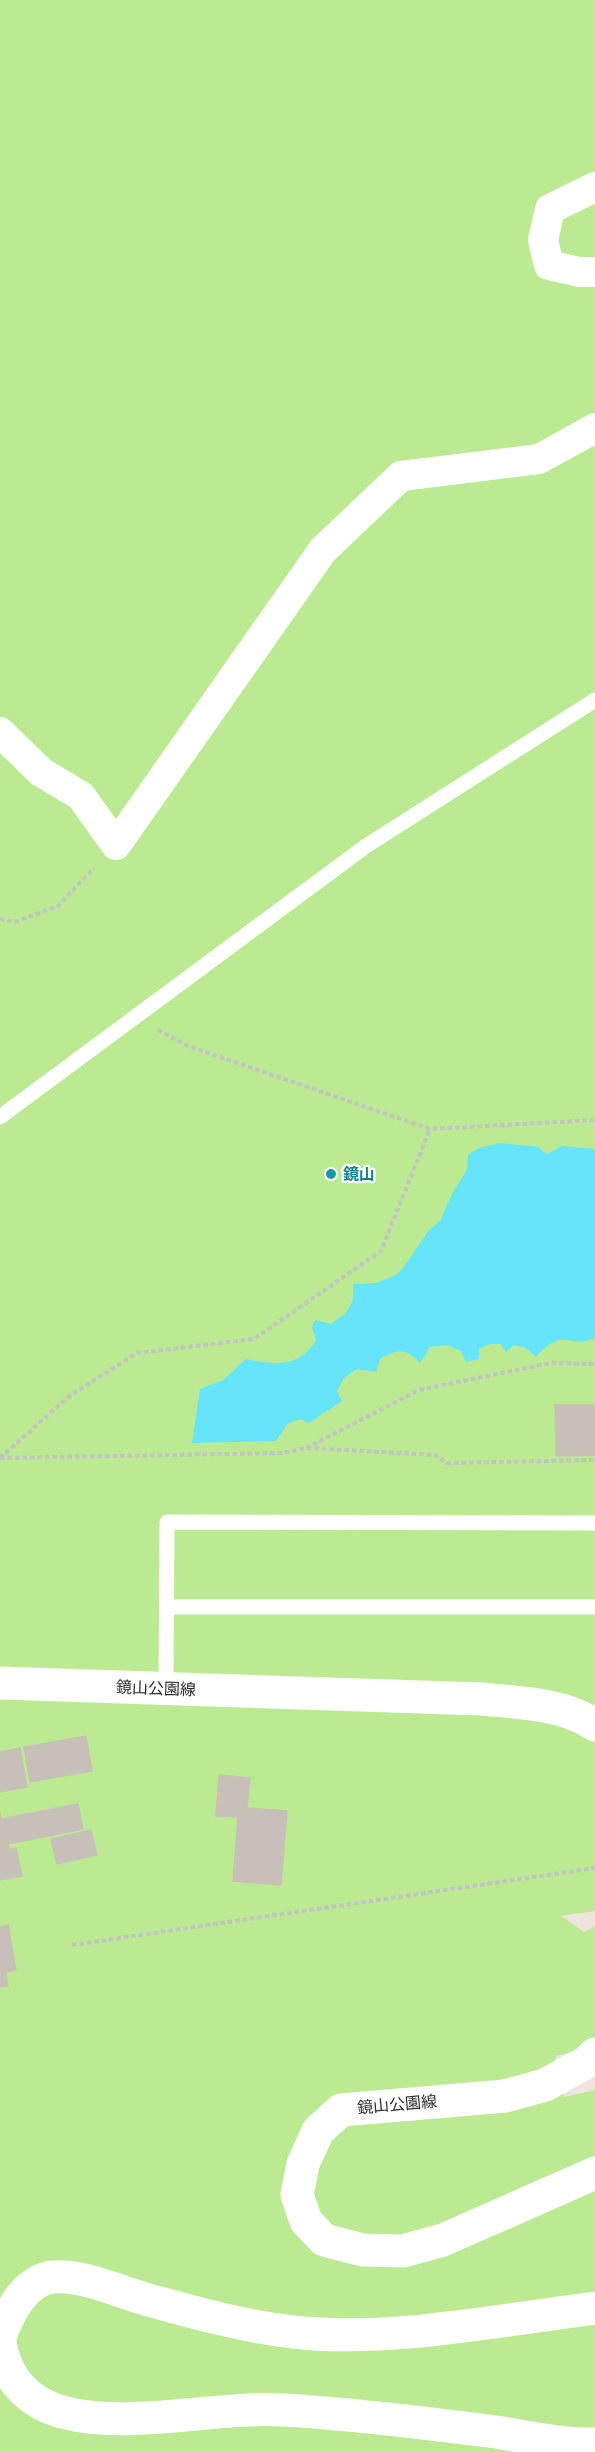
<svg xmlns="http://www.w3.org/2000/svg" width="595" height="2452" font-family="Barlow,'Noto Sans JP',sans-serif">
<rect width="100%" height="100%" fill="#eee4dc"/>
<path fill="#bbea93" d="M0,0H595V1911L561,1916L584,1932L595,1926V2041L586,2048L556,2056L553,2068L564,2097L595,2090V2452H0Z"/>
<path fill="#65e4fa" d="M500,1143L538,1147L547,1154L562,1146L595,1149V1338C568,1350 565,1325 536,1357L526,1348L514,1345L506,1352L501,1344H490L479,1349V1359L466,1362L461,1351L447,1345L430,1347L420,1363C407,1348 397,1349 380,1359L376,1372L357,1369L344,1378L337,1391L342,1401L309,1423L301,1419L288,1423L276,1441L192,1443L200,1389L223,1380L246,1359C275,1365 299,1368 316,1340L312,1327L315,1320L331,1324C349,1313 355,1304 353,1284L376,1283L396,1275L403,1268L429,1230L440,1221L452,1194L467,1170L468,1155L479,1148Z"/>
<path fill="#c6c0b8" stroke="#cac0b5" stroke-width="1.5" d="M555,1405H595V1455L556,1456Z
M86,1736L92,1771L30,1782L24,1747Z
M20,1748L27,1787L0,1792V1752Z
M219,1775L250,1778L247,1808L287,1811L281,1885L233,1881L238,1817L216,1816Z
M78,1804L83,1829L8,1844L10,1853L0,1855V1813L1,1819Z
M91,1830L97,1855L57,1864L51,1839Z
M16,1848L22,1876L0,1880V1851Z
M8,1925L16,1970L6,1972L8,1986L0,1987V1927Z"/>
<g fill="none" stroke-linecap="round" stroke-linejoin="round">
<path stroke="#c4c4c4" stroke-width="4" stroke-dasharray="4.5 3" stroke-linecap="butt" d="M0,919L15,922L58,906L94,868
M158,1030L188,1046L430,1129L595,1120
M306,1448L419,1390L550,1363L595,1364
M0,1458L282,1453L306,1448L436,1455L447,1463L595,1460
M0,1458L68,1397L137,1353L254,1339L381,1251L430,1129
M72,1945L595,1868"/>
<path stroke="#fff" stroke-width="15" d="M0,1117L366,846L595,700
M167,1607H595
M166,1688L167,1522L595,1523"/>
<path stroke="#fff" stroke-width="30" d="M595,187L550,209L543,240L549,265L579,272H595
M0,732L41,772L81,796L116,845L323,550L401,476L539,459L595,428"/>
<path stroke="#fff" stroke-width="33" d="M0,1683L482,1699C521,1703 561,1703 595,1725
M595,2054L587,2062L545,2085L505,2096L341,2110L318,2131L303,2164L297,2195L306,2221L324,2240L363,2250L403,2251L443,2240L595,2173
M0,2337C8,2314 25,2279 54,2277C83,2275 115,2290 142,2298C192,2312 241,2326 293,2332C387,2343 500,2320 595,2308
M0,2342C5,2379 29,2404 66,2413C131,2429 216,2406 284,2410C354,2414 426,2423 496,2432C528,2437 562,2445 595,2444"/>
</g>
<circle fill="#0f9aa8" stroke="#fff" stroke-width="2" cx="331" cy="1174" r="6"/>
<g text-anchor="middle" stroke-width="4.5" stroke-linejoin="round" paint-order="stroke">
<g font-size="16" font-weight="bold" fill="#0d838f" stroke="#fff" text-anchor="start">
<text x="343" y="1180">鏡山</text>
</g>
<g font-size="16" fill="#2b2b2b" stroke="#fff">
<text transform="translate(156 1688) rotate(2)" y="6">鏡山公園線</text>
<text transform="translate(397 2104) rotate(-5)" y="6">鏡山公園線</text>
</g>
</g>
</svg>
